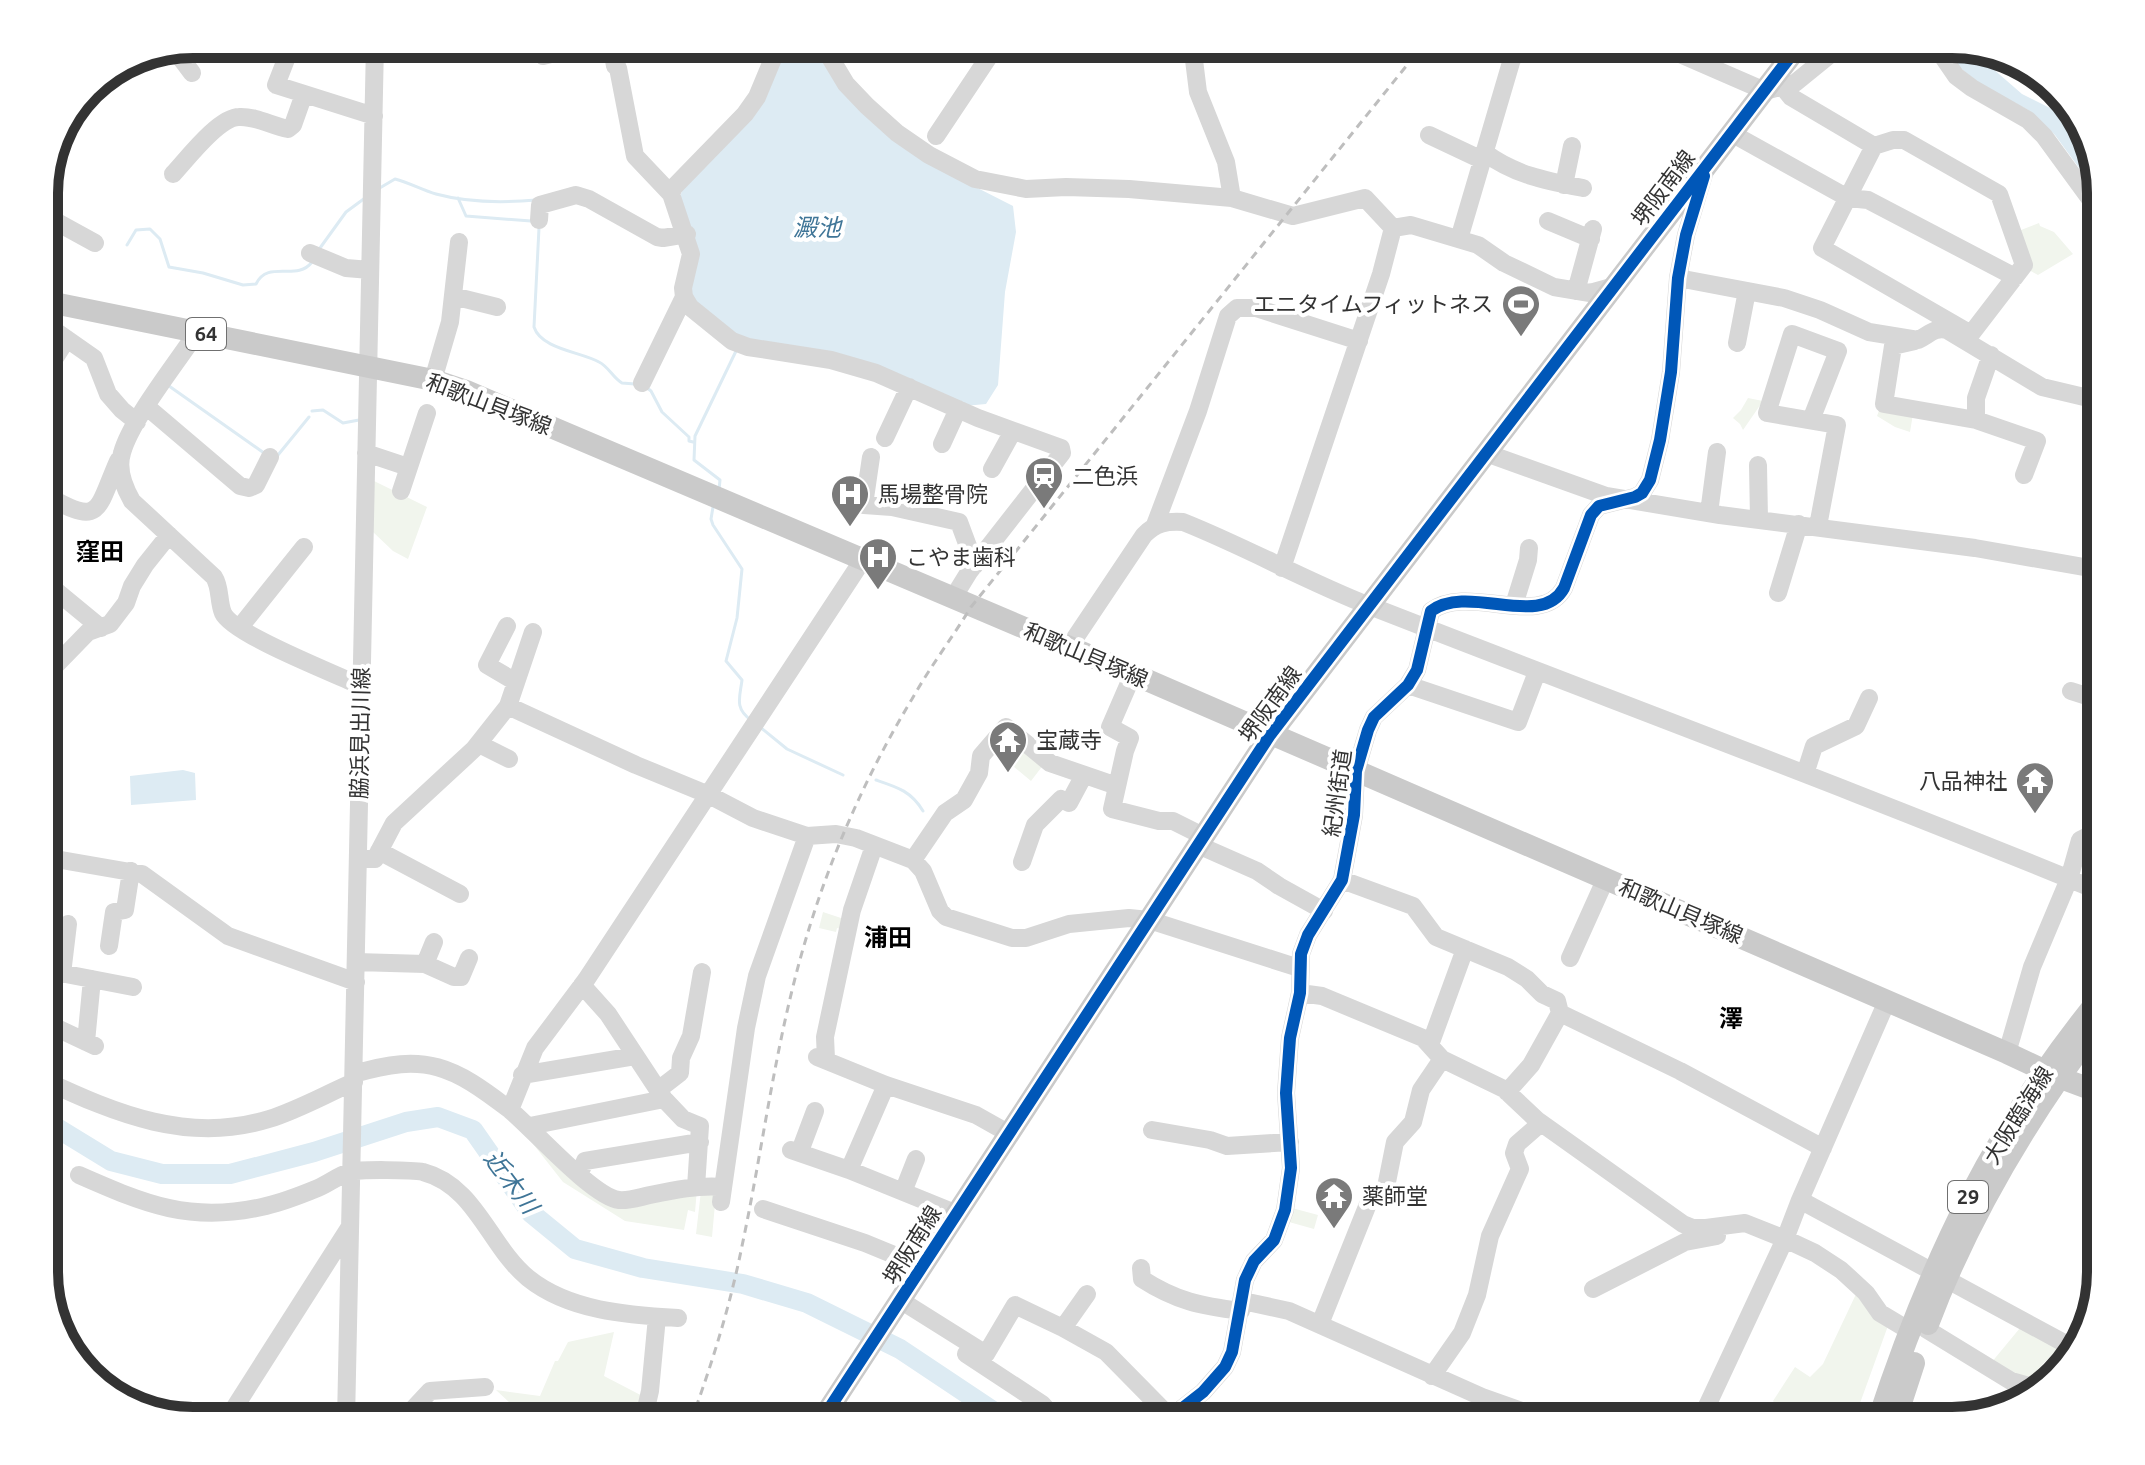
<svg xmlns="http://www.w3.org/2000/svg" width="2145" height="1465" font-family="Ubuntu,'Noto Sans JP',sans-serif">
<rect width="100%" height="100%" fill="#fff"/>
<path fill="#f1f5ed" d="M2039,223L2040,226L2054,232L2073,254L2038,275L2027,269L2021,230Z
M1748,398L1763,401L1743,430L1740,424L1733,418L1741,410Z
M1880,408L1913,414L1910,432L1895,427L1877,416Z
M372,480L427,507L408,559L393,551L373,532Z
M1020,745L1044,764L1031,781L1008,762Z
M823,912L844,919L841,929L837,928L836,932L819,928Z
M526,1135L608,1199L697,1189L695,1212L688,1210L684,1230L625,1221L563,1182Z
M701,1191L716,1193L712,1237L696,1234Z
M1292,1208L1318,1215L1314,1229L1289,1222Z
M1857,1292L1889,1323L1855,1417L1824,1407L1814,1421H1789L1773,1401L1795,1367L1810,1377L1823,1364Z
M2020,1328L2058,1348L2026,1382L1991,1363Z
M614,1332L604,1376L654,1402L678,1407L676,1421H607L566,1407L558,1421H551L511,1404L496,1390L540,1396L555,1361H558L568,1342Z"/>
<path fill="#ddebf3" d="M787,44H813L954,176L1013,206L1016,232L1005,292L998,385L986,404L964,406L742,342L693,302L679,201L683,187Z
M1943,44L1977,52L1984,61L2022,94L2072,119L2085,132L2101,198L2055,135L2028,110L1983,86L1955,64Z
M183,770L195,773L196,800L131,805L130,776Z"/>
<g fill="none" stroke-linecap="round" stroke-linejoin="round">
<path stroke="#ddebf3" stroke-width="3" d="M378,189L395,179C410,183 422,190 436,194C469,203 502,203 536,200
M458,198L466,216L531,221
M539,228L534,327C541,349 581,352 599,362C609,367 613,378 622,383L635,384
M127,245L136,230L150,229L160,239L169,267L203,273L243,285L256,284C268,259 297,282 312,262
M320,248L346,212L365,198
M169,386L264,453
M646,387L651,391L662,412L689,437V441L693,442
M312,411L323,410L343,423L359,420
M278,455L309,417
M719,490L720,480L694,460L695,436L737,349
M713,507L711,519L713,525L742,569L737,618L726,661L742,680C740,697 734,708 751,720
M760,727L787,749L843,775
M876,780C897,787 911,791 923,811"/>
<path stroke="#ddebf3" stroke-width="20" d="M44,1120L111,1161L162,1174H230L314,1152L406,1122L438,1117L473,1130L531,1213L575,1249L643,1268L743,1284L807,1303L900,1349L1008,1421"/>
<path stroke="#d7d7d7" stroke-width="18" d="M292,44L276,85L374,116
M611,44L615,66L618,68L635,156L671,194
M779,44L757,97L745,114L674,187L671,194L691,254L683,288L684,297L690,307L732,341L748,347L831,360L876,373L978,418L1061,448L1062,453L969,572L953,598
M822,44L846,84L867,106L897,133L929,155L975,179L1026,189L1066,187L1129,189L1232,198L1293,216L1365,198L1393,228
M1192,44L1198,92L1226,162L1232,198
M1657,44L1765,91L1795,83L1843,44
M1934,44L1956,76L1972,88L2028,120L2044,136L2101,214
M177,47L183,55L180,57L192,73
M239,52L243,44
M543,56L590,44
M1782,86L1791,97L1874,146
M1731,133L1848,198L1868,200L2015,277
M1429,135L1482,160
M936,136L990,55L993,44
M1893,140H1904L1999,194L2024,265L1971,334L1822,248L1874,146Z
M1484,152C1514,175 1547,181 1583,188
M173,174C187,159 219,117 239,117C256,116 272,126 288,129L293,125L304,94
M1564,185L1572,146
M44,215L95,243
M539,220L540,205L576,195L589,199L657,237L663,238L687,234
M1548,221L1591,239
M1459,239L1512,59L1527,44
M310,253L346,268L370,270
M1678,278L1784,298L1820,310L1869,332L1918,340C1929,335 1934,327 1947,330L2042,387L2101,401
M1576,291L1593,229
M453,296L497,307
M44,323L94,358L108,394L122,410L137,422
M197,332C176,364 131,420 122,453C117,469 124,487 132,501L214,577C221,588 218,601 223,613C232,634 336,674 361,686
M1915,341L1893,346L1884,404L1976,420L2037,441L2024,475
M1737,343L1747,291
M44,375L67,339
M433,380L450,322L459,242
M642,383L684,297
M147,407L240,486L249,488L256,485L270,457
M1811,420L1838,351L1792,334L1767,413L1837,425L1818,526
M1976,420V398L1991,355
M885,438L909,387
M942,444L958,409
M366,453L408,467
M1486,453L1606,496L1720,515L1975,548L2101,570
M871,457L864,505L892,507L959,522L975,565
M1758,465L1759,519
M992,469L1013,431
M401,491L427,413
M44,494C102,528 96,511 118,461
M1709,513L1717,452
M1155,525L1198,411L1228,316L1237,308H1256L1359,341
M1282,568L1381,274L1393,228L1411,225L1478,245L1504,263L1554,287L1590,293L1615,286
M44,581L101,628
M1778,593L1799,524
M1514,605L1528,560L1529,548
M507,626L487,665L516,682
M240,627L304,547
M1069,647L1144,535C1156,523 1166,521 1183,522C1246,547 1306,581 1370,606C1613,701 1859,792 2101,892
M1133,674L1110,727L1130,738L1125,751L1112,809L1159,821H1173L1203,836
M1408,685L1518,722L1537,672
M2071,691L2099,700L2101,695
M508,706L636,765L709,795L753,818L807,836L836,834L856,838L913,860L923,871L940,911L946,917L1012,938H1026L1069,924L1129,918L1149,920L1299,968
M44,724C58,703 43,688 52,669L88,632L110,624L126,603L132,586L145,565L169,535
M479,744L509,759
M1805,774L1814,746L1856,726L1869,698
M1198,845L1257,871L1279,886L1324,911
M379,851L460,894
M44,857L142,874L228,936L356,982
M358,859H375L394,823L474,749L508,706L533,632
M913,860L945,813L964,800L979,773L981,756L1006,727L1050,763L1117,786
M1022,862L1035,825L1061,799L1069,803L1084,775
M1342,880L1413,906L1436,937L1508,967L1527,979L1542,994L1557,1001L1560,1013
M109,946L114,912L125,910L131,871
M1570,958L1606,878
M356,962L425,964L454,977H461L469,958
M425,964L434,942
M45,970L133,987
M62,974L68,924
M582,985L608,1014L664,1099L683,1119L700,1126L696,1187
M1300,993L1322,996L1423,1038L1442,1059L1504,1089L1537,1120L1683,1224L1693,1228H1706L1745,1223L1785,1239L1815,1253L1841,1270L1866,1293L1880,1313L1910,1331
M44,1022L95,1046
M86,1042L92,979
M1430,1045L1465,949
M2007,1053L2032,967L2069,879L2080,840L2088,836L2101,843
M817,1057L886,1085L976,1115L1008,1133
M826,1059L825,1037L852,910L874,846
M354,1074C426,1052 453,1066 510,1110
M522,1075L635,1056
M44,1080C116,1114 189,1144 269,1119C298,1110 326,1094 354,1082
M658,1090L680,1073L681,1058L691,1036L702,972
M1507,1092L1531,1065L1560,1013L1680,1071L1823,1148
M530,1126L664,1099
M1152,1130L1210,1140L1227,1146L1290,1142
M791,1150L849,1170L955,1213
M800,1151L815,1111
M849,1170L886,1085
M79,1175C145,1204 191,1224 266,1206C283,1202 301,1195 318,1188C328,1184 339,1175 350,1172C360,1169 413,1170 423,1172C476,1186 489,1246 528,1278C569,1311 627,1315 678,1318
M579,1175L585,1161L700,1142
M723,1187C698,1185 674,1190 650,1195C640,1197 629,1201 619,1200C593,1197 533,1129 510,1110L535,1048L586,980L862,561
M903,1192L916,1159
M1800,1200L2077,1350
M721,1202L746,1028L757,976L807,836
M763,1209L865,1243L921,1266
M1141,1268L1142,1279C1176,1301 1201,1306 1241,1311
M1593,1289L1685,1242L1717,1236
M900,1300L986,1354L1015,1305L1063,1328L1106,1352L1171,1418
M1243,1301L1289,1311L1482,1397L1550,1421
M1320,1324L1372,1194L1384,1197L1395,1142L1413,1122L1421,1090L1442,1059
M1063,1328L1087,1294
M1926,1329L2011,1381L2040,1389
M966,1354L1042,1404L1057,1421
M1432,1376L1462,1333L1477,1295L1490,1236L1520,1169L1514,1153L1517,1144L1541,1123
M226,1421L349,1228
M346,1421L375,44
M402,1421L430,1391L485,1387
M643,1421L650,1391L657,1317
M1166,1421L1203,1392L1225,1367L1232,1352L1245,1280L1254,1261L1274,1240L1285,1210L1291,1168L1286,1093L1290,1038L1300,993L1301,954L1308,935L1342,880L1354,815L1356,771L1368,730L1374,717L1408,685L1417,670L1431,611C1469,583 1541,630 1564,588L1591,515L1599,506L1635,497L1642,493L1650,480L1660,440L1671,372L1678,278L1686,235L1705,171
M1476,1421L1481,1397
M1700,1421L1785,1239L1800,1200L1887,1001"/>
<path stroke="#cacaca" stroke-width="22" d="M44,301L433,380L466,391L1133,674L2007,1053L2058,1077L2101,1093
M1928,1324C1970,1213 2030,1114 2101,1020
M821,1421L1270,735L1800,44
M1878,1421C1930,1262 1994,1127 2101,997
M1895,1421L1914,1363"/>
<path stroke="#bebebe" stroke-width="3" stroke-dasharray="8 6" stroke-linecap="butt" d="M691,1421C712,1364 730,1306 742,1246C763,1147 775,1046 803,949C828,861 865,777 912,699C930,667 952,638 971,607L1424,44"/>
<defs>
<path id="cycleway" d="M821,1421L1270,735L1800,44
M1166,1421L1203,1392L1225,1367L1232,1352L1245,1280L1254,1261L1274,1240L1285,1210L1291,1168L1286,1093L1290,1038L1300,993L1301,954L1308,935L1342,880L1354,815L1356,771L1368,730L1374,717L1408,685L1417,670L1431,611C1469,583 1541,630 1564,588L1591,515L1599,506L1635,497L1642,493L1650,480L1660,440L1671,372L1678,278L1686,235L1704,176"/>
</defs>
<use href="#cycleway" stroke="#fff" stroke-width="17"/>
<use href="#cycleway" stroke="#0057b8" stroke-width="12"/>
</g>
<defs>
<symbol id="stadium-pin" viewBox="-11 -11 22 30"><path d="M0 17L-7.5 6A9.5 9.5 0 1 1 7.5 6Z" fill="#7a7a7a" stroke="#fff"/><path d="M0-5a6.5 5 0 1 0 0 10a6.5 5 0 1 0 0-10ZM-3.5-1.8h7v3.6h-7Z" fill="#fff"/></symbol>
<symbol id="station-pin" viewBox="-11 -11 22 30"><path d="M0 17L-7.5 6A9.5 9.5 0 1 1 7.5 6Z" fill="#7a7a7a" stroke="#fff"/><path d="M-3-6H3Q5-6 5-4V2Q5 4 3 4L4.5 6H3L1.5 4h-3L-3 6H-4.5L-3 4Q-5 4-5 2V-4Q-5-6-3-6ZM-3.5-4v3h7v-3ZM-3.5 1v1.5H-2V1ZM2 1v1.5H3.5V1Z" fill="#fff"/></symbol>
<symbol id="hospital-pin" viewBox="-11 -11 22 30"><path d="M0 17L-7.5 6A9.5 9.5 0 1 1 7.5 6Z" fill="#7a7a7a" stroke="#fff"/><path d="M-5-5h3v3.5h4V-5h3V5h-3V1.5h-4V5h-3Z" fill="#fff"/></symbol>
<symbol id="temple-pin" viewBox="-11 -11 22 30"><path d="M0 17L-7.5 6A9.5 9.5 0 1 1 7.5 6Z" fill="#7a7a7a" stroke="#fff"/><path d="M0-6L5-2H3V0L6.5 2.5H4V6H1.5V3h-3V6H-4V2.5H-6.5L-3 0V-2H-5Z" fill="#fff"/></symbol>
</defs>
<g fill-rule="evenodd">
<use href="#stadium-pin" x="1499" y="282" width="44" height="60"/>
<use href="#station-pin" x="1022" y="454" width="44" height="60"/>
<use href="#hospital-pin" x="828" y="472" width="44" height="60"/>
<use href="#hospital-pin" x="856" y="535" width="44" height="60"/>
<use href="#temple-pin" x="986" y="718" width="44" height="60"/>
<use href="#temple-pin" x="2013" y="759" width="44" height="60"/>
<use href="#temple-pin" x="1312" y="1174" width="44" height="60"/>
</g>
<g text-anchor="middle" stroke-width="8" stroke-linejoin="round" paint-order="stroke">
<g fill="#fff" stroke="#707070" stroke-width="2">
<rect x="186" y="318" width="40" height="32" rx="6"/>
<rect x="1948" y="1181" width="40" height="32" rx="6"/>
</g>
<g font-size="20" font-weight="bold" fill="#333">
<text x="206" y="341">64</text>
<text x="1968" y="1204">29</text>
</g>
<g font-size="22" fill="#333" stroke="#fff">
<text transform="translate(1663 188) rotate(-53)" y="8">堺阪南線</text>
<text transform="translate(489 404) rotate(21)" y="8">和歌山貝塚線</text>
<text transform="translate(1086 655) rotate(23)" y="8">和歌山貝塚線</text>
<text transform="translate(1270 704) rotate(-54)" y="8">堺阪南線</text>
<text transform="translate(360 733) rotate(-89)" y="8">脇浜見出川線</text>
<text transform="translate(1337 793) rotate(-82)" y="8">紀州街道</text>
<text transform="translate(1681 911) rotate(23)" y="8">和歌山貝塚線</text>
<text transform="translate(2018 1115) rotate(-58)" y="8">大阪臨海線</text>
<text transform="translate(912 1245) rotate(-58)" y="8">堺阪南線</text>
</g>
<g font-size="22" fill="#333" stroke="#fff" text-anchor="start">
<text x="1493" y="312" text-anchor="end">エニタイムフィットネス</text>
<text x="1072" y="484">二色浜</text>
<text x="878" y="502">馬場整骨院</text>
<text x="906" y="565">こやま歯科</text>
<text x="1036" y="748">宝蔵寺</text>
<text x="2007" y="789" text-anchor="end">八品神社</text>
<text x="1362" y="1204">薬師堂</text>
</g>
<g font-size="24" font-style="italic" fill="#3f7597" stroke="#fff">
<text x="817" y="236">澱池</text>
<text transform="translate(511 1182) rotate(53)" y="8">近木川</text>
</g>
<g font-size="24" font-weight="bold" fill="#000" stroke="#fff">
<text x="100" y="560">窪田</text>
<text x="888" y="946">浦田</text>
<text x="1731" y="1027">澤</text>
</g>
</g>
<path d="M0 0H2145V1465H0ZM193 58H1952A135 135 0 0 1 2087 193V1272A135 135 0 0 1 1952 1407H193A135 135 0 0 1 58 1272V193A135 135 0 0 1 193 58Z" fill="#fff" fill-rule="evenodd"/>
<path fill="none" stroke="#333" stroke-width="10" d="M193 58H1952A135 135 0 0 1 2087 193V1272A135 135 0 0 1 1952 1407H193A135 135 0 0 1 58 1272V193A135 135 0 0 1 193 58Z"/>
</svg>
